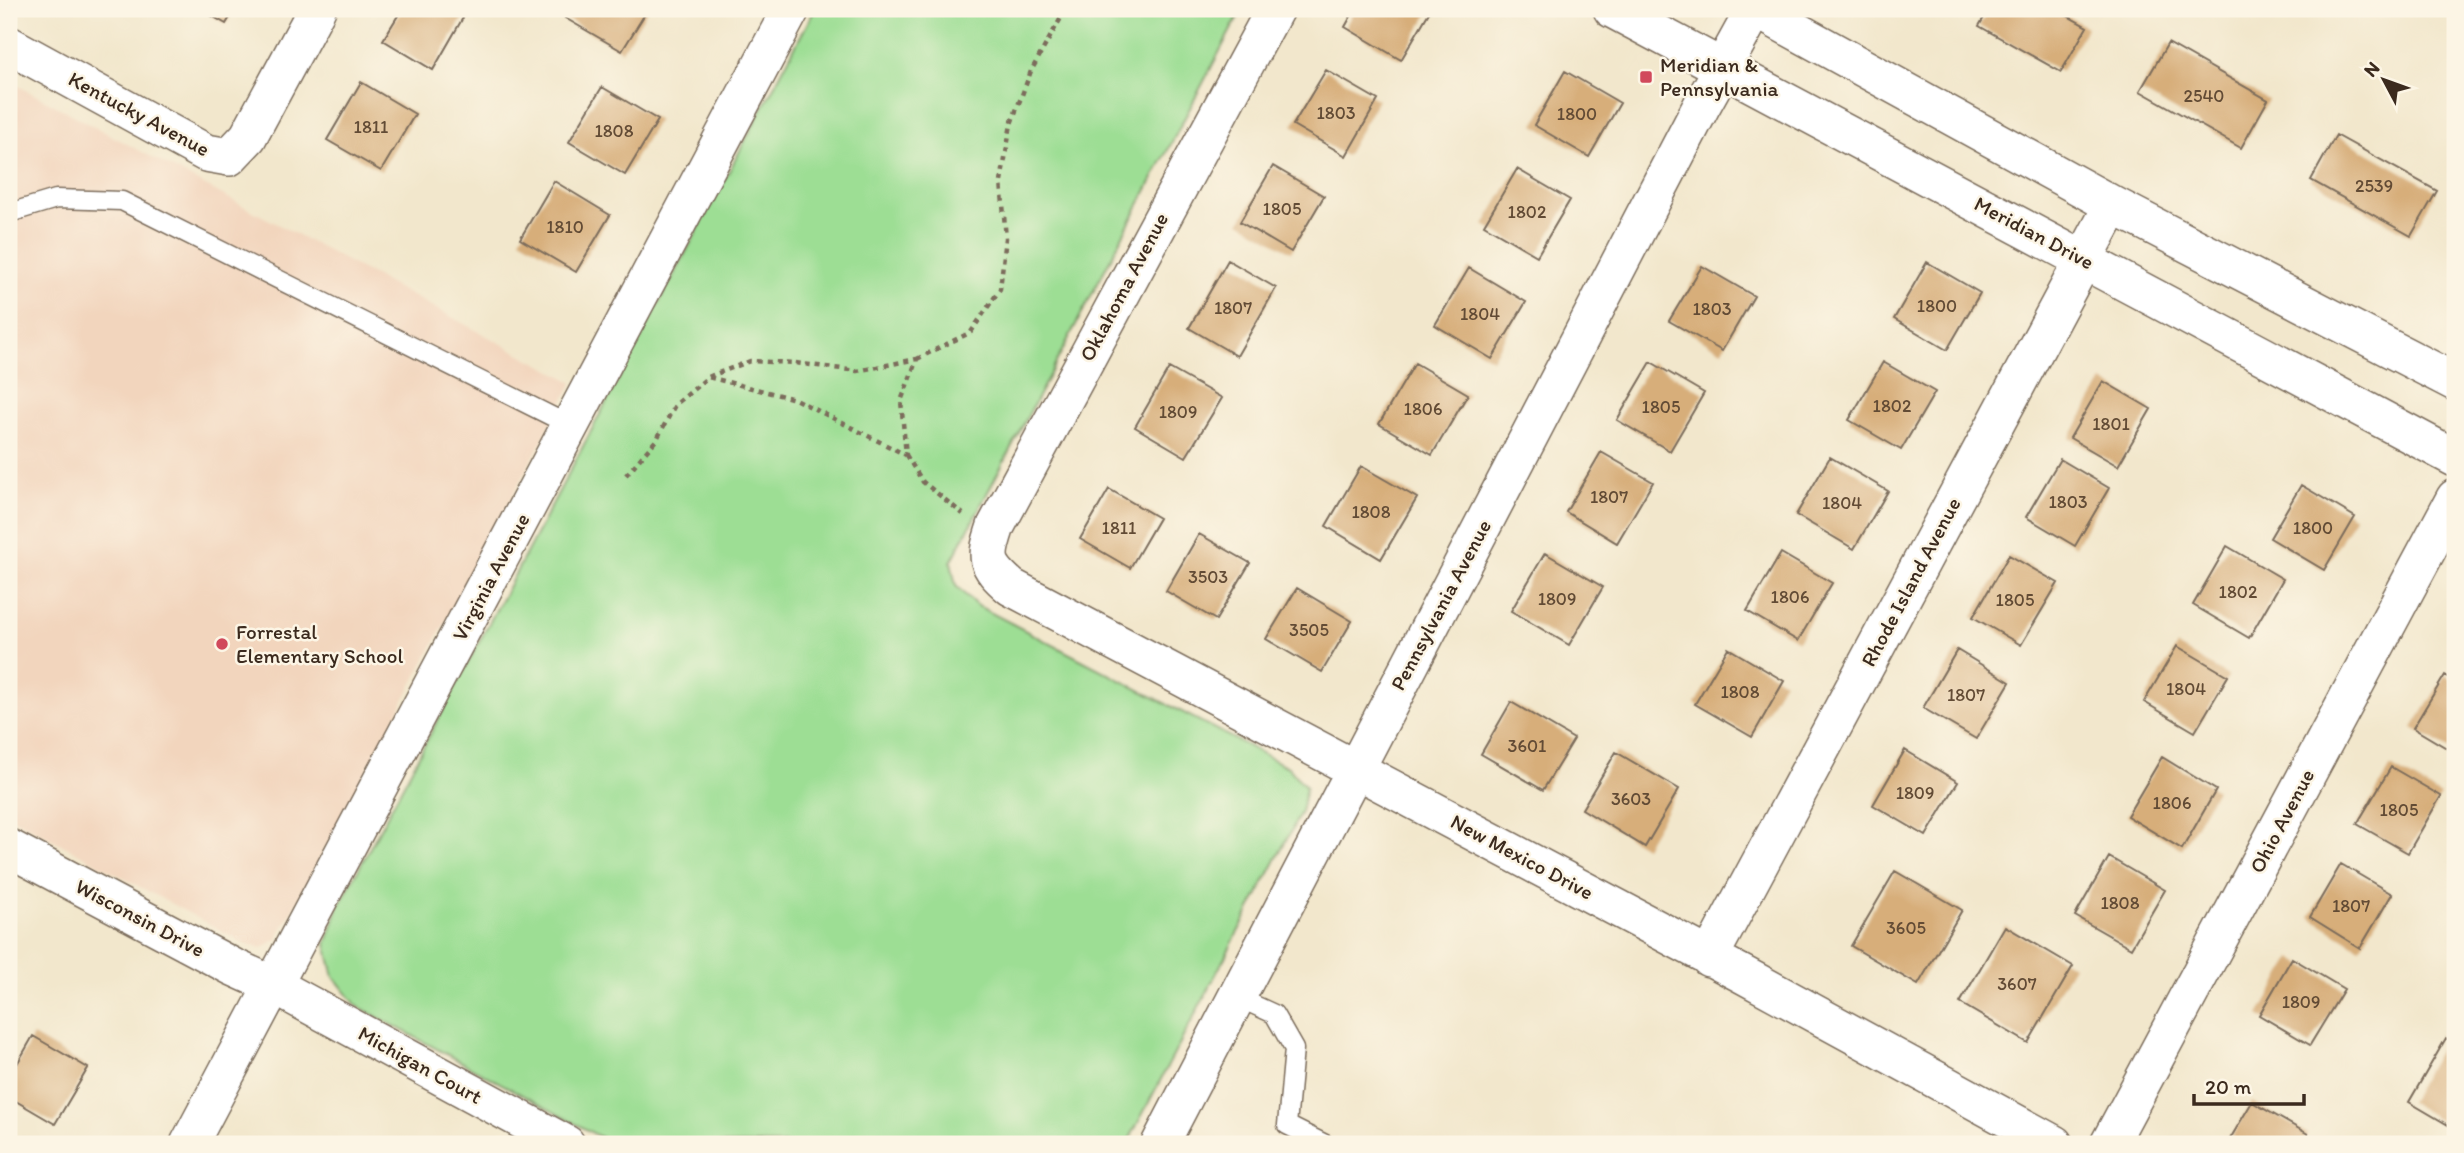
<svg xmlns="http://www.w3.org/2000/svg" width="2464" height="1153" font-family="Itim,sans-serif">
<rect width="100%" height="100%" fill="#fcf5e5"/>
<filter id="ink" filterUnits="userSpaceOnUse"><feTurbulence type="fractalNoise" baseFrequency=".0143" numOctaves="2"/><feDisplacementMap in="SourceGraphic" scale="14" xChannelSelector="R" yChannelSelector="G"/><feConvolveMatrix kernelMatrix="1 2 1 2 8 2 1 2 1" color-interpolation-filters="sRGB"/></filter>
<filter id="wash" filterUnits="userSpaceOnUse"><feTurbulence type="fractalNoise" baseFrequency=".00686" numOctaves="4" result="noise"/><feDisplacementMap in="SourceGraphic" scale="28" xChannelSelector="R" yChannelSelector="G"/><feGaussianBlur stdDeviation="1.57" result="paint"/><feColorMatrix in="noise" values="0 0 0 0 0 0 0 0 0 0 0 0 0 0 0 0 0 1.4 0 .05"/><feComposite in="paint" operator="in"/></filter>
<g filter="url(#wash)">
<rect width="100%" height="100%" fill="#f2e7cc"/>
<path fill="#f2d5bd" d="M9,81L573,382L277,939L262,948L244,943L9,816Z"/>
<path fill="#9dde94" stroke="#6c8459" stroke-width="2" d="M815,9H1242L951,562L956,586L976,605L1288,767L1306,787L1301,812L1127,1144H613L357,1006L334,977L326,944L339,906Z"/>
<g id="blocks">
<path fill="#d7ae7a" d="M200,9H235L226,24Z
M402,9H451L464,16L433,70L383,40Z
M570,9H648L622,51L565,18Z
M1355,9H1431L1401,60L1345,27Z
M1989,9H2055L2087,27L2061,72L1979,26Z
M2168,43L2268,100L2241,148L2140,91Z
M1326,70L1378,100L1346,156L1293,125Z
M1565,71L1620,103L1589,157L1534,125Z
M361,82L415,114L381,171L327,140Z
M602,87L658,120L625,175L569,142Z
M2336,135L2437,191L2411,236L2311,180Z
M1273,166L1324,196L1291,252L1240,222Z
M1517,169L1570,200L1537,256L1484,225Z
M554,181L610,215L576,272L520,239Z
M1228,260L1276,288L1237,356L1189,328Z
M1927,262L1980,293L1947,350L1894,319Z
M1702,266L1754,296L1722,351L1669,321Z
M1469,268L1526,302L1492,359L1435,325Z
M1651,362L1704,393L1670,451L1617,420Z
M1883,362L1935,392L1901,450L1849,420Z
M1415,363L1468,394L1432,455L1379,424Z
M1169,368L1222,398L1186,457L1135,427Z
M2103,381L2151,409L2118,466L2070,438Z
M1601,452L1653,482L1617,543L1566,512Z
M1830,457L1888,491L1854,549L1796,515Z
M2060,459L2109,488L2075,546L2026,517Z
M1361,466L1417,498L1381,559L1326,526Z
M2301,485L2355,517L2324,570L2270,538Z
M1109,489L1159,518L1130,568L1080,539Z
M1199,534L1250,563L1216,620L1166,591Z
M2227,546L2283,579L2249,638L2193,605Z
M1545,553L1603,587L1569,645L1511,611Z
M1781,553L1832,583L1798,641L1747,611Z
M2009,555L2058,583L2021,645L1973,617Z
M1297,588L1352,621L1322,672L1266,639Z
M2177,646L2228,676L2195,732L2144,702Z
M1728,648L1784,681L1752,737L1695,704Z
M1957,650L2010,682L1976,739L1923,708Z
M2445,675L2455,681V753L2413,728Z
M1511,702L1574,739L1543,790L1481,754Z
M1905,750L1958,782L1926,836L1873,805Z
M1616,752L1679,789L1645,847L1582,809Z
M2162,757L2216,790L2182,849L2127,816Z
M2391,767L2441,796L2408,853L2357,824Z
M2109,857L2165,890L2131,948L2075,916Z
M2341,864L2392,894L2360,948L2310,917Z
M1895,871L1962,910L1918,985L1851,946Z
M2005,926L2073,966L2028,1043L1960,1003Z
M2292,958L2344,989L2310,1045L2259,1015Z
M33,1036L88,1068L55,1124L9,1097V1078Z
M2446,1038L2455,1043V1129L2409,1102Z
M2252,1102L2308,1134L2302,1144H2227Z"/>
</g>
</g>
<g filter="url(#ink)">
<use href="#blocks" fill-opacity="0" stroke="#7b6c5b" stroke-width="2"/>
<g fill="none" stroke-linecap="round" stroke-linejoin="round">
<defs>
<path id="service" d="M9,213L56,199L122,201L571,426
M1237,997L1274,1014L1294,1049L1287,1125L1325,1144"/>
<path id="minor" d="M1275,9L996,526C985,559 985,564 1011,587L1742,974L2054,1144
M1612,9L2455,458
M1756,9L2113,205L2455,382
M9,45L206,153L229,157L248,137L317,9
M9,848L233,967L273,985L566,1144
M1709,958L2113,205
M189,1144L791,9
M1160,1144L1702,105L1755,9
M2109,1144L2455,498"/>
</defs>
<use href="#service" stroke="#7b6c5b" stroke-width="21"/>
<use href="#minor" stroke="#7b6c5b" stroke-width="40"/>
<path stroke="#7b6c5b" stroke-width="4.5" stroke-dasharray="5 5" stroke-linecap="butt" d="M917,359L971,332L1000,289L1006,238L1001,182L1011,124L1031,71L1066,9
M906,455L923,482L963,514
M626,475L657,439L675,405L708,377L750,361L795,363L857,371L917,359L901,401L906,455L795,399L708,377"/>
<use href="#service" stroke="#fff" stroke-width="18"/>
<use href="#minor" stroke="#fff" stroke-width="37"/>
</g>
</g>
<g fill="#d1495b" stroke="#fcf5e5" stroke-width="2.5">
<rect x="1639" y="70" width="14" height="14" rx="3.5"/>
<circle cx="222" cy="644" r="7"/>
</g>
<g text-anchor="middle" stroke-width="5" stroke-linejoin="round" paint-order="stroke">
<g font-size="18" fill="#624b35">
<text x="2204" y="102">2540</text>
<text x="1336" y="119">1803</text>
<text x="1577" y="120">1800</text>
<text x="371" y="133">1811</text>
<text x="614" y="137">1808</text>
<text x="2374" y="192">2539</text>
<text x="1282" y="215">1805</text>
<text x="1527" y="218">1802</text>
<text x="565" y="233">1810</text>
<text x="1937" y="312">1800</text>
<text x="1233" y="314">1807</text>
<text x="1712" y="315">1803</text>
<text x="1480" y="320">1804</text>
<text x="1892" y="412">1802</text>
<text x="1661" y="413">1805</text>
<text x="1423" y="415">1806</text>
<text x="1178" y="418">1809</text>
<text x="2111" y="430">1801</text>
<text x="1609" y="503">1807</text>
<text x="2068" y="508">1803</text>
<text x="1842" y="509">1804</text>
<text x="1371" y="518">1808</text>
<text x="1119" y="534">1811</text>
<text x="2313" y="534">1800</text>
<text x="1208" y="583">3503</text>
<text x="2238" y="598">1802</text>
<text x="1790" y="603">1806</text>
<text x="1557" y="605">1809</text>
<text x="2015" y="606">1805</text>
<text x="1309" y="636">3505</text>
<text x="2186" y="695">1804</text>
<text x="1740" y="698">1808</text>
<text x="1966" y="701">1807</text>
<text x="1527" y="752">3601</text>
<text x="1915" y="799">1809</text>
<text x="1631" y="805">3603</text>
<text x="2172" y="809">1806</text>
<text x="2399" y="816">1805</text>
<text x="2120" y="909">1808</text>
<text x="2351" y="912">1807</text>
<text x="1906" y="934">3605</text>
<text x="2017" y="990">3607</text>
<text x="2301" y="1008">1809</text>
</g>
<g font-size="21" fill="#3b2a1e" stroke="#fcf5e5" text-anchor="start">
<text x="1660" y="72">Meridian &amp;<tspan x="1660" dy="24">Pennsylvania</tspan></text>
<text x="236" y="639">Forrestal<tspan x="236" dy="24">Elementary School</tspan></text>
</g>
<g font-size="21" fill="#3b2a1e" stroke="#fcf5e5">
<text transform="translate(139 114) rotate(28)" y="7">Kentucky Avenue</text>
<text transform="translate(2034 233) rotate(28)" y="7">Meridian Drive</text>
<text transform="translate(1124 287) rotate(-62)" y="7">Oklahoma Avenue</text>
<text transform="translate(491 577) rotate(-62)" y="7">Virginia Avenue</text>
<text transform="translate(1911 582) rotate(-62)" y="7">Rhode Island Avenue</text>
<text transform="translate(1441 605) rotate(-62)" y="7">Pennsylvania Avenue</text>
<text transform="translate(2282 821) rotate(-62)" y="7">Ohio Avenue</text>
<text transform="translate(1522 857) rotate(28)" y="7">New Mexico Drive</text>
<text transform="translate(140 918) rotate(28)" y="7">Wisconsin Drive</text>
<text transform="translate(420 1065) rotate(29)" y="7">Michigan Court</text>
</g>
</g>
<rect width="2464" height="1153" fill="none" stroke="#fcf5e5" stroke-width="35"/>
<g transform="translate(2384 80) rotate(311)" stroke="#fcf5e5" stroke-width="5" paint-order="stroke">
<path d="M0-5L12 26L0 18L-12 26Z" fill="#3b2a1e"/>
<text y="-10" font-size="19" font-weight="bold" text-anchor="middle" fill="#3b2a1e">N</text>
</g>
<path d="M2194 1094v10h110v-10" fill="none" stroke="#3b2a1e" stroke-width="3.5"/>
<text x="2205" y="1094" font-size="21" fill="#3b2a1e" stroke="#fcf5e5" stroke-width="5" paint-order="stroke">20 m</text>
</svg>
